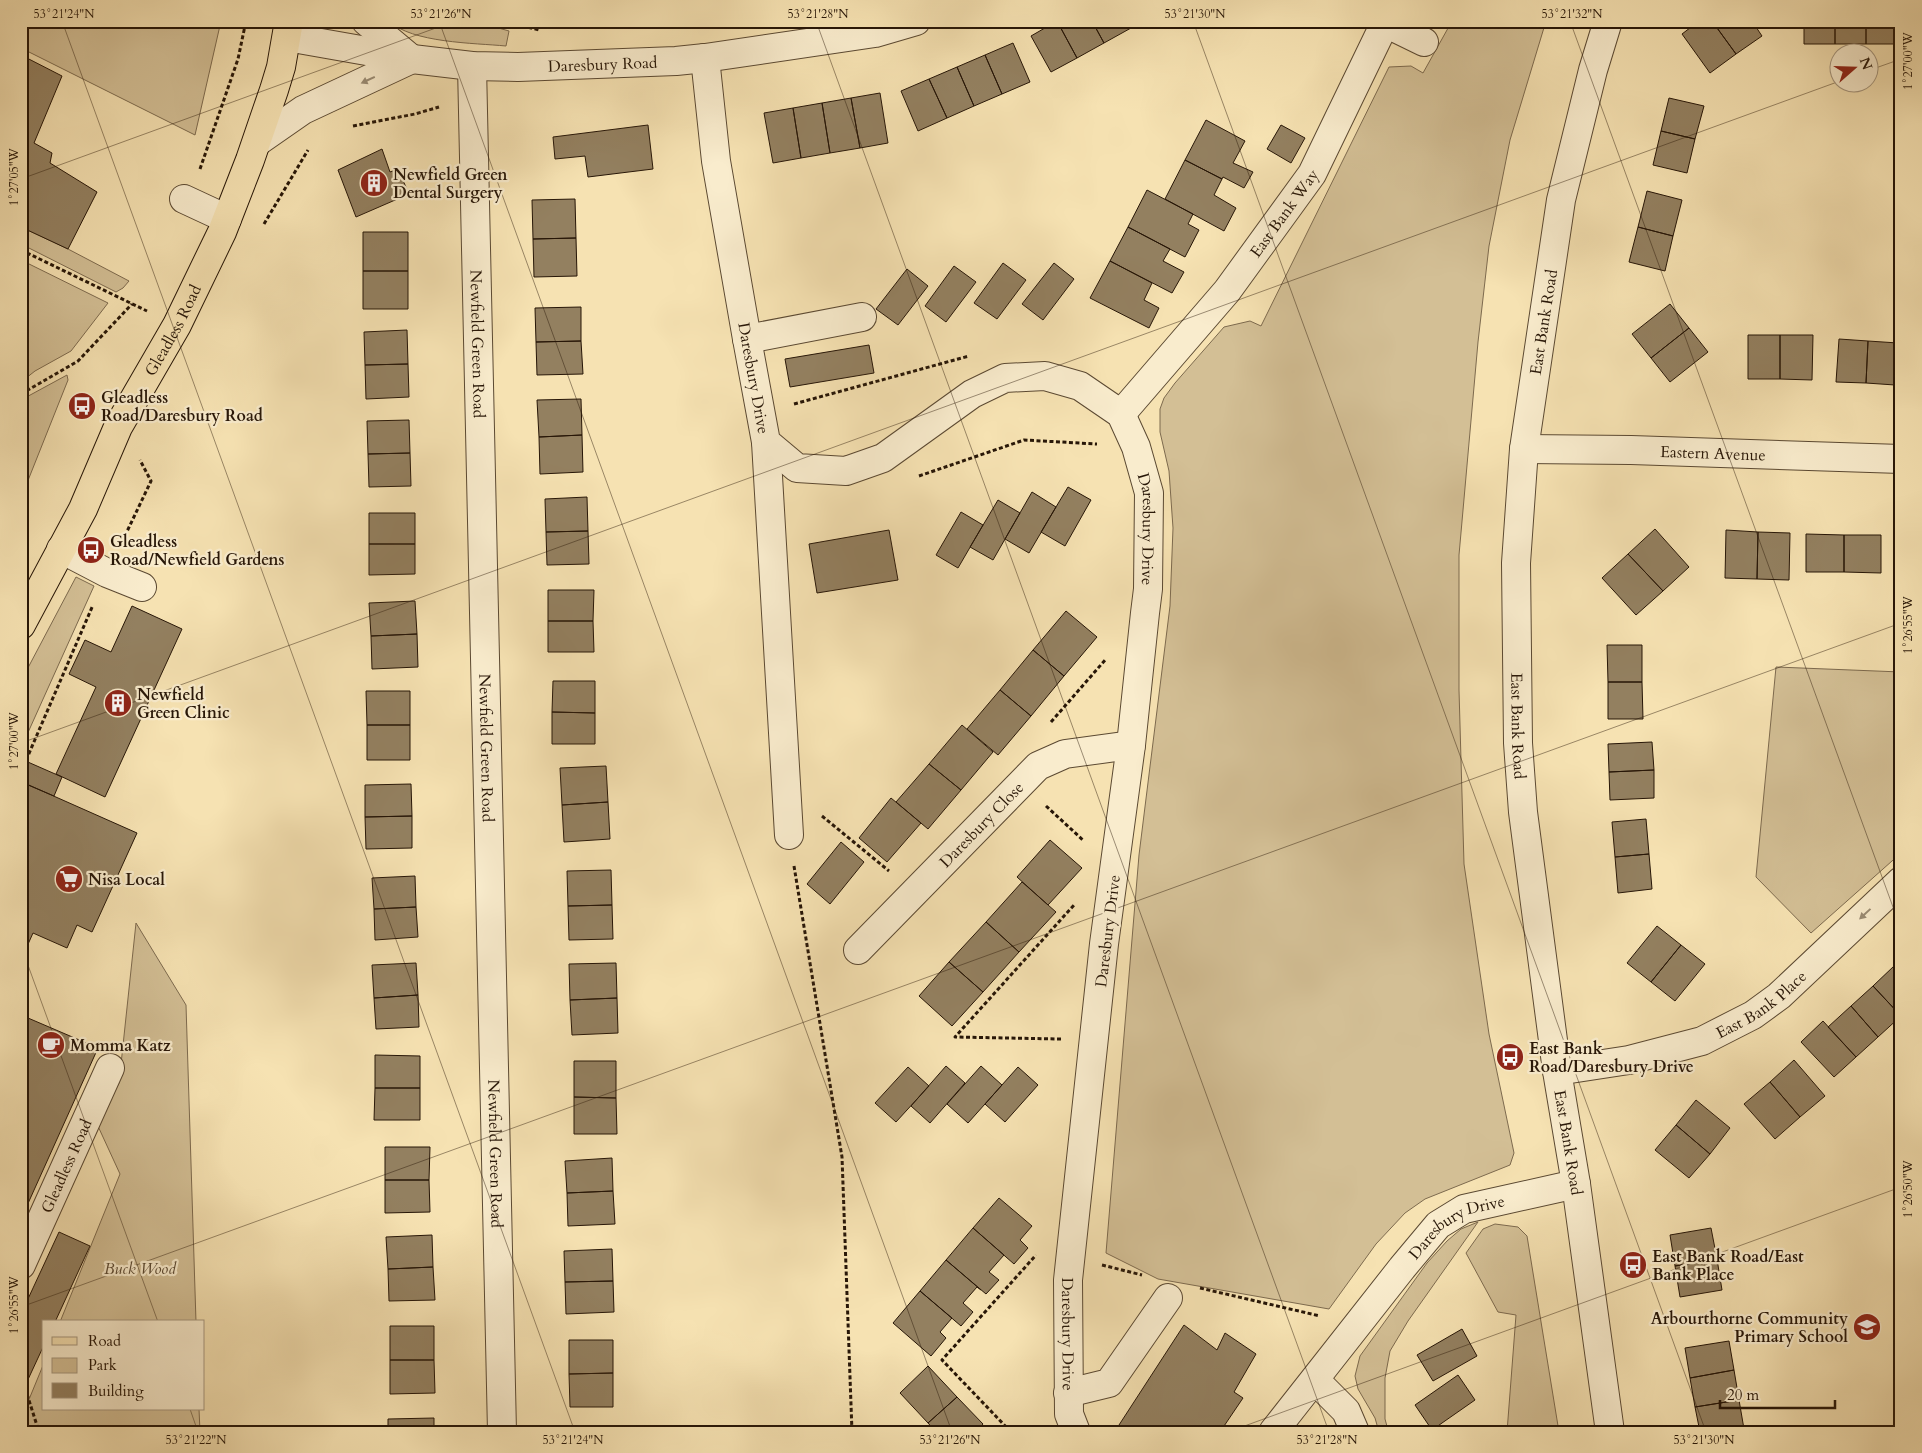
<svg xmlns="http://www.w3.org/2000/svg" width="1922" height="1453" font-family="Cardo,serif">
<rect width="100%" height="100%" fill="#f6e2b2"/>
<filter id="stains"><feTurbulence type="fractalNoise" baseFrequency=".004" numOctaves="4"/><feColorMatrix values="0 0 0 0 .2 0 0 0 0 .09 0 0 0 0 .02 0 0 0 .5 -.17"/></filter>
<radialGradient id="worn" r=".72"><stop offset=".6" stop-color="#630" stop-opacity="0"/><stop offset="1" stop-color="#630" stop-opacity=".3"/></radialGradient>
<path fill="#d3bf95" stroke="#7d6a4e" d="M21,21H221L195,135L21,48Z
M389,21H474L509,31L506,46C474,43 412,43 389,21Z
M1452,21H1546L1510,140L1489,246L1478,342L1459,555V690L1464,864L1489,1034L1514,1153L1510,1165L1425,1199L1405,1213L1376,1244L1329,1309L1158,1279L1106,1253L1139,855L1170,606L1173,528L1169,471L1160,432V409L1164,398L1175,383L1224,327L1250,321L1261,326L1389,67L1411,66L1423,73Z
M21,227L68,249L129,281L123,288L116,292L21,244Z
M21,260L108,303L71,351L35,371L21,382Z
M67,375L68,380L21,498V400Z
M76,577L94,586L21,748V681Z
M1776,667L1901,672V853L1811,933L1756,877Z
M136,923L186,1005L196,1322H60L120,1174L97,1124L119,1083Z
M1478,1222L1408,1321L1390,1351L1385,1378V1419L1388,1430L1379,1432L1375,1418L1358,1389L1355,1376L1360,1356L1427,1263L1447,1241L1461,1229Z
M1495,1224L1518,1227L1527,1236L1559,1432H1507L1516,1315L1498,1312L1466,1253L1483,1229Z
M44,1363V1409H199L200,1432H21V1415L23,1414Z"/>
<path fill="#938060" stroke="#271607" d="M1057,21L1077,58L1051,72L1031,36Z
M1057,21H1092L1104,43L1077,58Z
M1092,21H1127L1131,28L1104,43Z
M1699,21H1712L1736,54L1710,73L1682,34Z
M1712,21H1752L1762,36L1736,54Z
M1804,21H1835V44H1804Z
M1835,21H1866V44H1835Z
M1866,21H1897V44H1866Z
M1897,21H1901V44H1897Z
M1013,43L1030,82L1002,94L985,55Z
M21,55L62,76L34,143L52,153L50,163L97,192L68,249L21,227Z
M985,55L1002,94L974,106L957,67Z
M957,67L974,106L947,118L929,79Z
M929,79L947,118L918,131L901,91Z
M880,93L888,143L860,148L851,98Z
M851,98L860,148L830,153L822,103Z
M1669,98L1704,106L1695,139L1661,131Z
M822,103L830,153L801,158L793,108Z
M793,108L801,158L773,163L764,113Z
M1206,120L1245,141L1233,163L1253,172L1244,188L1223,177L1222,179L1185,160Z
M648,125L653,169L588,177L585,156L555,159L553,137Z
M1281,125L1305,138L1291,163L1267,149Z
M1661,131L1695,139L1687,173L1653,165Z
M382,149L390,172L398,169L409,194L356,217L338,170Z
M1185,160L1222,179L1214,195L1236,208L1224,231L1165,199Z
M1147,190L1193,214L1188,224L1199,230L1185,257L1128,227Z
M1647,191L1682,200L1673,236L1638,227Z
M575,199L576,238L533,239L532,200Z
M1128,227L1170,249L1163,261L1184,272L1172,293L1110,261Z
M1638,227L1673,236L1665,271L1629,262Z
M363,232H408V271H363Z
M576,238L577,276L534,277L533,239Z
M1110,261L1152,283L1144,300L1159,308L1149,328L1090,298Z
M1003,263L1026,280L997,319L974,303Z
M1054,263L1074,279L1043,320L1022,304Z
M954,266L976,282L946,322L925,306Z
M907,269L928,286L898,325L876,309Z
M363,271H408V309H363Z
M1670,304L1689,328L1651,358L1632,334Z
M581,307V341L536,342L535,308Z
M1689,328L1708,352L1670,382L1651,358Z
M407,330L408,364L365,365L364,332Z
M1748,335H1780V379H1748Z
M1780,335H1813L1812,380L1780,379Z
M1839,339L1868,341L1866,383L1836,382Z
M581,341L583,374L537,375L536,342Z
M1868,341L1898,343L1895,385L1866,383Z
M1898,343L1901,344V385H1895Z
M869,345L874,373L790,387L785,359Z
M408,364L409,397L366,399L365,365Z
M581,399L582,435L539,437L537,400Z
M409,420L410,453L368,454L367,421Z
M582,435L583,472L540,474L539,437Z
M410,453L411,486L369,487L368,454Z
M1068,487L1091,500L1065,546L1041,532Z
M1032,492L1056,507L1029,553L1005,539Z
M587,497L588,531L546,532L545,499Z
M998,500L1020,513L993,560L970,547Z
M961,512L983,525L958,568L936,555Z
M369,513H415V544H369Z
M1655,529L1689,567L1663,591L1628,554Z
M889,530L898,580L817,593L809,544Z
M1726,530L1758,532L1757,579L1725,578Z
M588,531L589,564L547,565L546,532Z
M1758,532L1790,533L1789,580L1757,579Z
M1806,534L1844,535V572H1806Z
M1844,535H1881V573L1844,572Z
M369,544H415V574L369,575Z
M1628,554L1663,591L1636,615L1602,578Z
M548,590H594L593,621H548Z
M415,601L417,634L371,636L369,603Z
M132,606L182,629L105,797L56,774L96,687L69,674L85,640L111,652Z
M1066,611L1097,637L1064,676L1033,650Z
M548,621H593L594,652H548Z
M417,634L418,667L372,669L371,636Z
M1607,645H1642V682H1608Z
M1033,650L1064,676L1031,716L1000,690Z
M553,681H595V713L552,712Z
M1608,682H1642L1643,719H1608Z
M1000,690L1031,716L998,755L967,729Z
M366,691H410V725H367Z
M552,712L595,713V744H552Z
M367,725H410V760H367Z
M962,725L993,752L961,790L929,764Z
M1652,742L1654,770L1609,772L1608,744Z
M21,759L62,777L54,796L21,782Z
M929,764L961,790L928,829L896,802Z
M606,766L608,802L562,805L560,768Z
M1654,770V798L1610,800L1609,772Z
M22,782L137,833L92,932L77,925L67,948L33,933L21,960Z
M411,784L412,816L365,817V785Z
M891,798L921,823L887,862L859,838Z
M608,802L610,839L564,842L562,805Z
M412,816V848L366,849L365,817Z
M1646,819L1649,854L1615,857L1612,822Z
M1050,840L1082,868L1048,905L1017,877Z
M841,842L864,862L830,904L807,884Z
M1649,854L1652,889L1618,893L1615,857Z
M611,870L612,905L568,906L567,871Z
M415,876L416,907L374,909L372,878Z
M1022,882L1056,912L1019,952L986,922Z
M612,905L613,939L569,940L568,906Z
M416,907L418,937L375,940L374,909Z
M986,922L1019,952L983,992L949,962Z
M1657,926L1681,945L1651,982L1627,963Z
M1681,945L1705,964L1675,1001L1651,982Z
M949,962L983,992L952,1026L919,996Z
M416,963L418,995L374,998L372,965Z
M616,963L617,998L570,1000L569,964Z
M1894,966L1901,973V1016L1873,986Z
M1873,986L1901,1016L1878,1037L1851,1006Z
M418,995L419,1027L376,1029L374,998Z
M617,998L618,1033L572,1035L570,1000Z
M1851,1006L1878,1037L1856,1057L1828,1027Z
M21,1015L98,1048L21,1219Z
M1823,1021L1856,1057L1834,1077L1801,1042Z
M375,1055L420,1056V1088H375Z
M1794,1060L1825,1096L1800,1117L1770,1082Z
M574,1061H616V1098L574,1097Z
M946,1066L965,1083L930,1123L911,1106Z
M981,1066L1002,1085L968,1123L947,1104Z
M908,1067L929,1086L896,1122L875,1103Z
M1018,1067L1038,1085L1005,1122L985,1104Z
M1770,1082L1800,1117L1775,1139L1744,1104Z
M375,1088H420V1120H374Z
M574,1097L616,1098L617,1134H574Z
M1696,1100L1730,1128L1710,1154L1676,1125Z
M1676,1125L1710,1154L1689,1178L1655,1150Z
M385,1147H430L429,1180H385Z
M612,1158L613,1191L567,1193L565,1161Z
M385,1180H429L430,1212L385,1213Z
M613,1191L615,1224L568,1226L567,1193Z
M999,1198L1032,1226L1020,1240L1028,1248L1014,1264L973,1228Z
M973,1228L1004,1255L989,1272L999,1280L986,1294L946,1260Z
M1711,1228L1717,1259L1675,1266L1670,1235Z
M59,1232L90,1246L55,1322H44V1345L25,1386L21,1385V1314Z
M432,1235L433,1267L388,1269L386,1237Z
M612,1249L613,1281L565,1282L564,1251Z
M1717,1259L1722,1290L1680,1297L1675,1266Z
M946,1260L981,1290L977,1287L963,1303L973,1312L961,1326L920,1291Z
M433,1267L435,1300L389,1301L388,1269Z
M613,1281L614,1312L566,1314L565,1282Z
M920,1291L952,1318L940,1332L946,1338L931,1356L893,1323Z
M1184,1325L1217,1350L1225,1333L1256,1354L1234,1392L1243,1398L1220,1432H1129L1119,1425Z
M390,1326H434V1360H390Z
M1462,1329L1477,1356L1433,1381L1417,1355Z
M569,1340H613V1373L569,1374Z
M1729,1341L1734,1370L1690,1378L1685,1348Z
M390,1360H434L435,1393L390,1394Z
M928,1366L957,1397L928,1423L900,1393Z
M1734,1370L1739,1400L1695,1407L1690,1378Z
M613,1373V1407H570L569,1374Z
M1458,1375L1475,1400L1432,1430L1415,1405Z
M957,1397L983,1424L976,1432H936L928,1423Z
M1739,1400L1744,1429L1730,1432H1700L1695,1407Z
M434,1418V1432H388V1419Z
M572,1429H616V1432H572Z"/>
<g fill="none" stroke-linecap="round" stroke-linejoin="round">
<defs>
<g id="minor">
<path d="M366,21L409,57"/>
<path id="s1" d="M1608,21L1593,70L1561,200L1524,449L1516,563L1518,743L1523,812L1557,1071L1576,1184L1610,1432"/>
<path id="s2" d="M287,37L412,59L472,66L518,67L676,61L705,58L875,33L916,21"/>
<path id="s3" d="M705,58L716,161L747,339L766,442L797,468L846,471L883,458L972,394L1005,378L1045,376L1080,386L1121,414L1136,447L1149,493L1148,589L1145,613L1131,745L1104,944L1068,1280L1069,1414L1076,1432"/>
<path id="s4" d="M472,66L502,1432"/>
<path d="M257,142L303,110L412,59"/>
<path d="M184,199L227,219"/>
<path d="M747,339L862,317"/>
<path id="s5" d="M1121,414L1227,291L1312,174L1385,23L1424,42"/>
<path d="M766,442L789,835"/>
<path id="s6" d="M1524,449L1631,450L1901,459"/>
<path d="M61,549L107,573L142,587"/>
<path id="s7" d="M858,950L1038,766L1065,754L1131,745"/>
<path id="s8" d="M1557,1071L1629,1060L1702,1041L1753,1015L1779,996L1901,881"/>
<path id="s9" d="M21,1265L110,1068"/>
<path d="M1315,1380L1346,1411L1355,1432"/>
<path d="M1068,1393L1109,1383L1168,1298"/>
<path id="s10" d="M1273,1432L1402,1268L1438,1225L1464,1209L1576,1184"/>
</g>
<g id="major">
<path id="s11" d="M21,625L83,509L118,427L177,325L222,232L250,160L274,90L281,67L289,21"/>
</g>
</defs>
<use href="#minor" stroke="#5b4932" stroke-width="30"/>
<use href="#major" stroke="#271607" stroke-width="30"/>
<path stroke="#271607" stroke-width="3" stroke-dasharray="4 2.5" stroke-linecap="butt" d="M503,21L539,30
M353,126L415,114L439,107
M200,169L238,59L246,21
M264,224L308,150
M21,250L147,311
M21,394L78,361L132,304
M794,404L969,356
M919,476L1024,440L1097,444
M122,542L151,481L140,460
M1051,722L1106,659
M21,772L93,605
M1046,806L1084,841
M822,816L889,871
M794,866L842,1157L852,1432
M1061,1039L955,1037L1074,905
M1102,1265L1142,1275
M1200,1288L1320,1316
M21,1392L27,1394L39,1432
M1011,1432L942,1360L1036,1255"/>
<use href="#minor" stroke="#f9eccd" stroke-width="28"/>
<use href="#major" stroke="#f6e2b2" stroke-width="28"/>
</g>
<defs><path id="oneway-solid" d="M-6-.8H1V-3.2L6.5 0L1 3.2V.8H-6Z" transform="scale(1.25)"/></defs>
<g fill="#9a8c74">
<use href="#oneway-solid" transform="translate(368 80) rotate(155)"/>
<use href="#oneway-solid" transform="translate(1865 914) rotate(137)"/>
</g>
<path fill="none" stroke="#271607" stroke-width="1" stroke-opacity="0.45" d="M62,21L575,1432M439,21L952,1432M816,21L1329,1432M1193,21L1706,1432M1570,21L1901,929M1870,70L1901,59M21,179L455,21M21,743L1840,81M21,946L158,1322M21,1307L1901,623M190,1409L198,1432M1228,1432L1901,1187"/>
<defs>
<symbol id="building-disc" viewBox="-11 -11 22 22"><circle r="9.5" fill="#8f2418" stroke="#f9eccd"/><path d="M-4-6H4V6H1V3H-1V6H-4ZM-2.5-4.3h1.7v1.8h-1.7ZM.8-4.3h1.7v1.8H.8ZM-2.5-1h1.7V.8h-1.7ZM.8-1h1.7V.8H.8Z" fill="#fff"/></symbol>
<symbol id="bus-disc" viewBox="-11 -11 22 22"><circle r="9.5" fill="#8f2418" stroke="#f9eccd"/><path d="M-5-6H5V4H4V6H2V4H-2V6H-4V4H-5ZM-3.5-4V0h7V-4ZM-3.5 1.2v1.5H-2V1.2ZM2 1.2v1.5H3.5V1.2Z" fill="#fff"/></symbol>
<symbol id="supermarket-disc" viewBox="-11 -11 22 22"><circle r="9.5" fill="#8f2418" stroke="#f9eccd"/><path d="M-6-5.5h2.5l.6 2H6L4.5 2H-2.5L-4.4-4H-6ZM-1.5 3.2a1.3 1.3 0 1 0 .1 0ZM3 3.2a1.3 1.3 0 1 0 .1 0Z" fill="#fff"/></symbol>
<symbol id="cafe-disc" viewBox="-11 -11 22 22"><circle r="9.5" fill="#8f2418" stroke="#f9eccd"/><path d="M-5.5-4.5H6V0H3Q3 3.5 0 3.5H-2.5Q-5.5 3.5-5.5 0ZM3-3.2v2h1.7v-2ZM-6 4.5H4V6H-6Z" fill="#fff"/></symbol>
<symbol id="school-disc" viewBox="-11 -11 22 22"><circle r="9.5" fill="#8f2418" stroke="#f9eccd"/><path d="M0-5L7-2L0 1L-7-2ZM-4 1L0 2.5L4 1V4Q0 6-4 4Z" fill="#fff"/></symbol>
</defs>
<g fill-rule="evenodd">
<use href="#building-disc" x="358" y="167" width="32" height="32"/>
<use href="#bus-disc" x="66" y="390" width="32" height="32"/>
<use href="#bus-disc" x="75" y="534" width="32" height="32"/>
<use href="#building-disc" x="102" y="687" width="32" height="32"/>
<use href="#supermarket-disc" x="53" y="863" width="32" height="32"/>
<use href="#cafe-disc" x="35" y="1029" width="32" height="32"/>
<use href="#bus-disc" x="1494" y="1041" width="32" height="32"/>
<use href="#bus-disc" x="1617" y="1249" width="32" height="32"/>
<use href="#school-disc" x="1851" y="1311" width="32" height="32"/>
</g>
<g text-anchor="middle" stroke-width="4.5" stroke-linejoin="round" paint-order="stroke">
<g font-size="16" fill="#271607" stroke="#f9eccd">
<text dy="6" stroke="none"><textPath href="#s2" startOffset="318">Daresbury Road</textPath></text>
<text dy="6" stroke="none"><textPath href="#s5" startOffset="259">East Bank Way</textPath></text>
<text transform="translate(1543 322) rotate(-81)" y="6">East Bank Road</text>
<text dy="6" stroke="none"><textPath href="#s11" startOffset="332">Gleadless Road</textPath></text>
<text dy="6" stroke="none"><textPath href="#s4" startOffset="278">Newfield Green Road</textPath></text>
<text dy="6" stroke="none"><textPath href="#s3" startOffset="324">Daresbury Drive</textPath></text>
<text dy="6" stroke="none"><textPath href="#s6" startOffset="189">Eastern Avenue</textPath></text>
<text dy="6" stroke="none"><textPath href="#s3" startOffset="910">Daresbury Drive</textPath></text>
<text dy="6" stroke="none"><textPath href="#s1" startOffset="714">East Bank Road</textPath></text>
<text dy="6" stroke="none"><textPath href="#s4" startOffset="682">Newfield Green Road</textPath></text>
<text dy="6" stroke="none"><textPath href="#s7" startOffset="176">Daresbury Close</textPath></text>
<text transform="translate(1107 931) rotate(-83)" y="6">Daresbury Drive</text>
<text dy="6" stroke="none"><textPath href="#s8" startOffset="218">East Bank Place</textPath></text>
<text dy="6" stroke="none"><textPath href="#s1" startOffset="1134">East Bank Road</textPath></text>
<text dy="6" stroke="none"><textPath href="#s4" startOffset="1088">Newfield Green Road</textPath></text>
<text dy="6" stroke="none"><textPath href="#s9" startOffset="109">Gleadless Road</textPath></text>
<text dy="6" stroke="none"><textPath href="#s10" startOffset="280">Daresbury Drive</textPath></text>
<text dy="6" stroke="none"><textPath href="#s3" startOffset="1720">Daresbury Drive</textPath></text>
</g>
<g font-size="16" font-weight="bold" fill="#271607" stroke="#f9eccd" text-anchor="start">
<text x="393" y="180">Newfield Green<tspan x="393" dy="18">Dental Surgery</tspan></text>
<text x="101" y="403">Gleadless<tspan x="101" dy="18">Road/Daresbury Road</tspan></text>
<text x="110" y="547">Gleadless<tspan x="110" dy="18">Road/Newfield Gardens</tspan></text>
<text x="137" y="700">Newfield<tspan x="137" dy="18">Green Clinic</tspan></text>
<text x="88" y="885">Nisa Local</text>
<text x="70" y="1051">Momma Katz</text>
<text x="1529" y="1054">East Bank<tspan x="1529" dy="18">Road/Daresbury Drive</tspan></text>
<text x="1652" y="1262">East Bank Road/East<tspan x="1652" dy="18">Bank Place</tspan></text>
<text x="1848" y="1324" text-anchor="end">Arbourthorne Community<tspan x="1848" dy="18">Primary School</tspan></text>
</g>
<g font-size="16" font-style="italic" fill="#5b4932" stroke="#f9eccd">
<text x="140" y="1274">Buck Wood</text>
</g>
</g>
<rect width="1922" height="1453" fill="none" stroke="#f6e2b2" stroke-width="55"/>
<rect x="42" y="1320" width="162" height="90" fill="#f9eccd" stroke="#a5967e"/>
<rect x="52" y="1337" width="25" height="8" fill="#f6e2b2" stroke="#a5967e"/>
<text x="88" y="1346" font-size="15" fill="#271607">Road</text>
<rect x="52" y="1358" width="25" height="15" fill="#d3bf95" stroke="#a5967e"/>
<text x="88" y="1370" font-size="15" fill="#271607">Park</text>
<rect x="52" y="1383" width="25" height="15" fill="#938060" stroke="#a5967e"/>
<text x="88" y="1396" font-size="15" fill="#271607">Building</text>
<g transform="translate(1854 68) rotate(70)"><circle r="24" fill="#f9eccd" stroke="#a5967e"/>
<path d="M0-4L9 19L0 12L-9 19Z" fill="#8f2418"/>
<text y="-8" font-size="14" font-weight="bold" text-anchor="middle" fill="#271607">N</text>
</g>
<path d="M1720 1400v8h115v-8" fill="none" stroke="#271607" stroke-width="2.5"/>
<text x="1727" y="1400" font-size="15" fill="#271607" stroke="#f9eccd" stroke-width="4" paint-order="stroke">20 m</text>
<rect x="28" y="28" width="1866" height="1398" fill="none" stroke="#271607" stroke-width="2"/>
<g font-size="12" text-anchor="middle" fill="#271607">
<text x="64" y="18">53°21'24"N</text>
<text x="441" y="18">53°21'26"N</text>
<text x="818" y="18">53°21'28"N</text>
<text x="1195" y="18">53°21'30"N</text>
<text x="1572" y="18">53°21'32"N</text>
<text transform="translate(1908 61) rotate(-90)" y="4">1°27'00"W</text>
<text transform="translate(14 177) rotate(-90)" y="4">1°27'05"W</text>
<text transform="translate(1908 625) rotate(-90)" y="4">1°26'55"W</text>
<text transform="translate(14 741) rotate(-90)" y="4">1°27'00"W</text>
<text transform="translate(1908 1189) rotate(-90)" y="4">1°26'50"W</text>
<text transform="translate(14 1305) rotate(-90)" y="4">1°26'55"W</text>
<text x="196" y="1444">53°21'22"N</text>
<text x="573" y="1444">53°21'24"N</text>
<text x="950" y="1444">53°21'26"N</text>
<text x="1327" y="1444">53°21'28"N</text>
<text x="1704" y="1444">53°21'30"N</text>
</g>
<rect width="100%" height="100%" filter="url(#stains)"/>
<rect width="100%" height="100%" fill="url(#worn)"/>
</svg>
